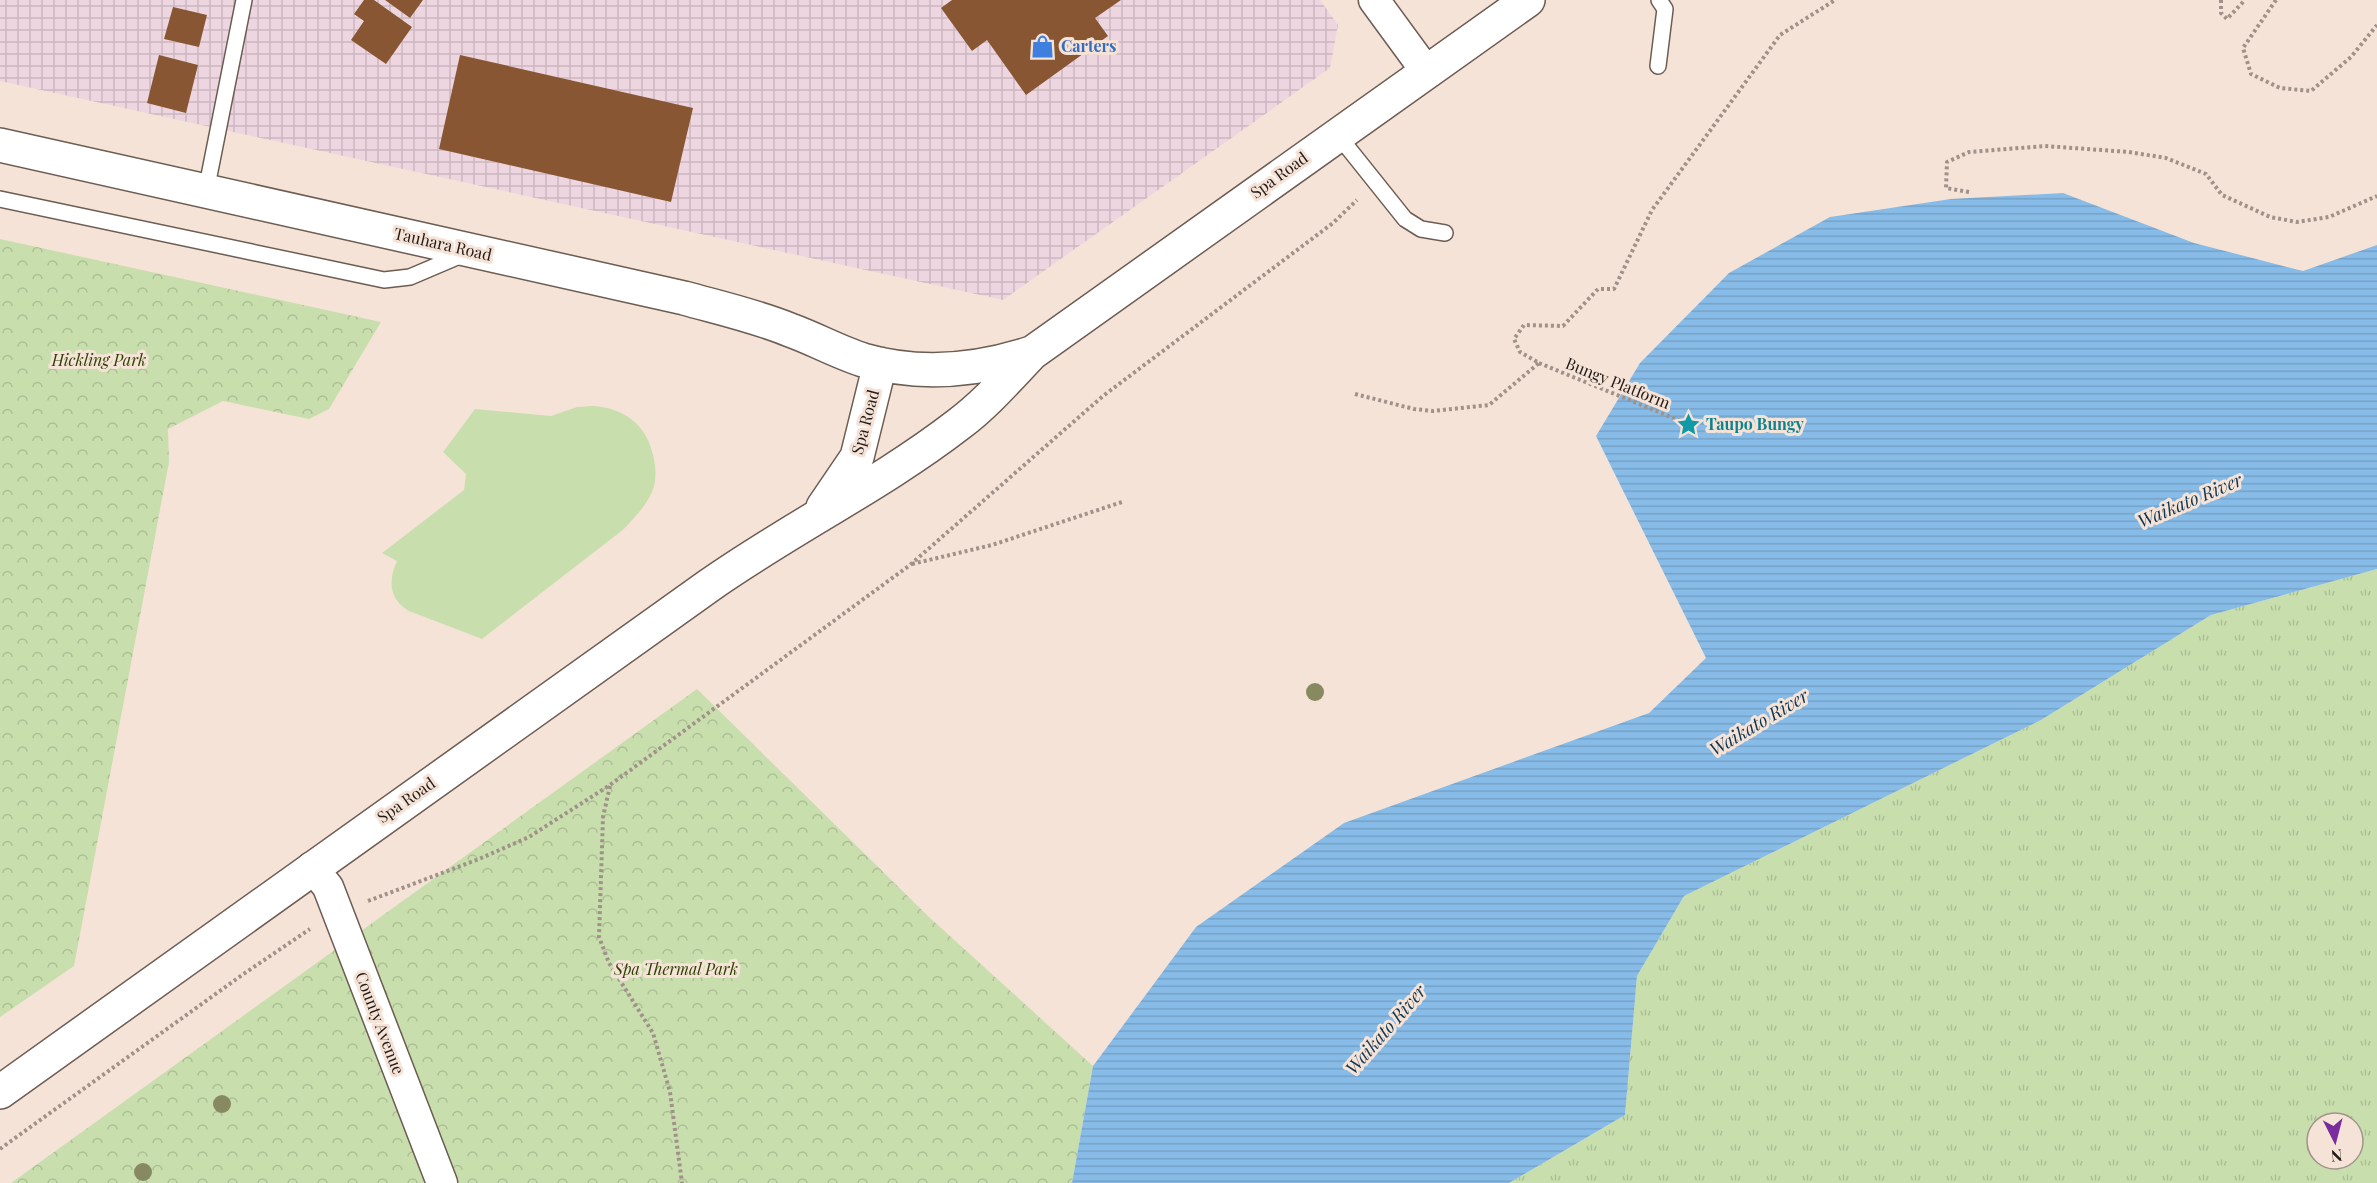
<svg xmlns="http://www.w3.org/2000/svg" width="2377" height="1183" font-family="'Playfair Display',serif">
<defs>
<pattern id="industrial-grid" width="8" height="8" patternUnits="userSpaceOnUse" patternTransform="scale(1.5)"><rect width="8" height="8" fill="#eed6e0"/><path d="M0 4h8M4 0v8" fill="none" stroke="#ccb7bf"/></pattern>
<pattern id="grass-tufts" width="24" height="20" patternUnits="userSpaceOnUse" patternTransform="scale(1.5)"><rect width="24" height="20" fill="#c8dfad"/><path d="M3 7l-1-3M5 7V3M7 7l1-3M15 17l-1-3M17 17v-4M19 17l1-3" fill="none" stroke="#acbf94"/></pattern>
<pattern id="forest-crowns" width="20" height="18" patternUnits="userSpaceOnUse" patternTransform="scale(1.5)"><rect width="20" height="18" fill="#c8dfad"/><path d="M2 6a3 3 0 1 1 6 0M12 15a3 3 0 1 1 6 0" fill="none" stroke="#acbf94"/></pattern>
<pattern id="water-rules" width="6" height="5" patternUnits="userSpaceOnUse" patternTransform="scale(1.5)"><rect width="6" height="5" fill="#88bce8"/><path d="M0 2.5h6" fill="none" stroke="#75a1c6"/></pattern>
</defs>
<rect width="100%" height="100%" fill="#f6e3d7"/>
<path fill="url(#industrial-grid)" d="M0,0H1320L1338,25L1330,68L1003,300L0,81Z"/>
<path fill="url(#grass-tufts)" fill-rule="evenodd" d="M2377,569V1183H1509L1625,1115L1637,976L1684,896L2041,720L2211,615ZM2317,1123H2353V1159H2317Z"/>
<path fill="url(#forest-crowns)" d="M0,239L381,322L329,409L309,419L223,401L168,429L169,462L74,966L0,1017Z
M697,689L929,917L1093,1066L1072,1183H11Z"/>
<path fill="#c8dfad" d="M593,406C624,408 646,424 653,455C656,467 657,480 652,492C646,506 634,518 624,529L482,639L409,611C389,600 388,580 397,561L382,553L464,490L466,474L443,452L475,409L551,416L577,407Z"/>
<path fill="url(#water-rules)" d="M2063,193L2194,243L2303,271L2377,245V569L2211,615L2041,720L1684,896L1637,976L1625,1115L1509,1183H1072L1093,1066L1196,927L1344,823L1649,713L1706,658L1596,436L1640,363L1729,273L1830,217L1951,199Z"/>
<path fill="#895633" d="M364,0H374L412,27L386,64L351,40L364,21L354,14Z
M385,0H423L410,18Z
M952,0H1121L1095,18L1108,36L1026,95L987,40L972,51L941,8Z
M173,7L207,15L199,47L164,39Z
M159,55L198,65L186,113L147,103Z
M460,55L693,108L671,202L439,149Z"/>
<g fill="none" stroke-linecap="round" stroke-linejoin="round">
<defs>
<path id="service" d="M1658,66L1665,9L1659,0
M1337,134L1405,219L1421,229L1445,233
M206,191L244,0
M0,199L384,280L410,277L464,254"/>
<path id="minor" d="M1374,0L1426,71
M312,867L328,887L442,1183"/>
<path id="secondary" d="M0,145L684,298C720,308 756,316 790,330C815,339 838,352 863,360C919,376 976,371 1031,353
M823,507L857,457L880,364
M0,1092C235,923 470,754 707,587C789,529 880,485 959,424C986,404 1009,377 1032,353L1528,0"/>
</defs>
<use href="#service" stroke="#6c5c52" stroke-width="18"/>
<use href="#minor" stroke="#6c5c52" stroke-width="33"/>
<use href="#secondary" stroke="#6c5c52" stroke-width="36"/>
<path stroke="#a09289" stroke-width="4" stroke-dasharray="3 3" stroke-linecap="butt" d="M2221,0V13L2227,19L2245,0
M2276,0L2243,48L2251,74L2280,88L2311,91L2351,57L2377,25
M1969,192L1946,188L1947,162L1969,152L2045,146L2129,152L2166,158L2206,174L2222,195L2270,217L2297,222L2329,217L2377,196
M1539,363L1688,424
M1355,394L1414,409L1433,411L1489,405L1539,363L1520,352L1514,339L1524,325L1563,326L1598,289H1614L1652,210L1780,35L1835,0
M912,564L992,545L1122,502
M610,786L603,817L599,937L609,963L653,1033L670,1092L682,1183
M368,901L479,859L529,837L610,785L910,565L1103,396L1333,223L1357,200
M0,1149L245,973L310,929"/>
<use href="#service" stroke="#fff" stroke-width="15"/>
<use href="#minor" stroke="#fff" stroke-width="30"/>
<use href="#secondary" stroke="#fff" stroke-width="33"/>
</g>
<g fill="#878a61">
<circle cx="1315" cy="692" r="9"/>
<circle cx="222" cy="1104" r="9"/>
<circle cx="143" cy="1172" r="9"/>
</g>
<defs>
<symbol id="shop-bare" viewBox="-9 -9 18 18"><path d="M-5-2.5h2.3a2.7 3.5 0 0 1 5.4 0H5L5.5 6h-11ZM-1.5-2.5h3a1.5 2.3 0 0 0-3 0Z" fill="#3f7fe0" stroke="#f6e3d7" stroke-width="2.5" paint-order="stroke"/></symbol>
<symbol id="sight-bare" viewBox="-9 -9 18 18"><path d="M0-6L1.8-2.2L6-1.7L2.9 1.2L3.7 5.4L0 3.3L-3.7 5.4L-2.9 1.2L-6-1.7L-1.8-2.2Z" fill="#0f9aa8" stroke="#f6e3d7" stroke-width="2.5" paint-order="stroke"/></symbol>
</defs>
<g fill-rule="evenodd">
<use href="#shop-bare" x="1026" y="30" width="33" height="33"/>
<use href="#sight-bare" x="1672" y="408" width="33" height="33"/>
</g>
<g text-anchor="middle" stroke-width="6" stroke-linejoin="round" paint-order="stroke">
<g font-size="16" font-weight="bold" fill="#366cbe" stroke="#f6e3d7" text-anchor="start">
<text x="1061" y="52">Carters</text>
</g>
<g font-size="16" fill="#211a16" stroke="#f6e3d7">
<text transform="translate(1279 175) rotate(-36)" y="6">Spa Road</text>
<text transform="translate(443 244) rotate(13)" y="6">Tauhara Road</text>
<text transform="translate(1618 383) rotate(22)" y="6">Bungy Platform</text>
<text transform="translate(865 422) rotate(-75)" y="6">Spa Road</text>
<text transform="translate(406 800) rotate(-35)" y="6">Spa Road</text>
<text transform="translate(380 1023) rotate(69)" y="6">County Avenue</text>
</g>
<g font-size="16" font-style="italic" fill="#2c4100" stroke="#f6e3d7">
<text x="99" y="366">Hickling Park</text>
<text x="676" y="975">Spa Thermal Park</text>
</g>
<g font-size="16" font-weight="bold" fill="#0d838f" stroke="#f6e3d7" text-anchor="start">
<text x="1706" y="430">Taupo Bungy</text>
</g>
<g font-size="18" font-style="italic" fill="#0d3653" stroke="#f6e3d7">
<text transform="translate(2190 501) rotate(-23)" y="6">Waikato River</text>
<text transform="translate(1759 723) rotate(-31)" y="6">Waikato River</text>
<text transform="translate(1386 1030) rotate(-49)" y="6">Waikato River</text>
</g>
</g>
<g transform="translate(2335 1141) rotate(174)"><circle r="28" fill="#f6e3d7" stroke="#a1938a" stroke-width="1.5"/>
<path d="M0-4.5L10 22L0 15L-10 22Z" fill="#792c9e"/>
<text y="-9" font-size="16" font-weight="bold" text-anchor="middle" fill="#211a16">N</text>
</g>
</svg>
